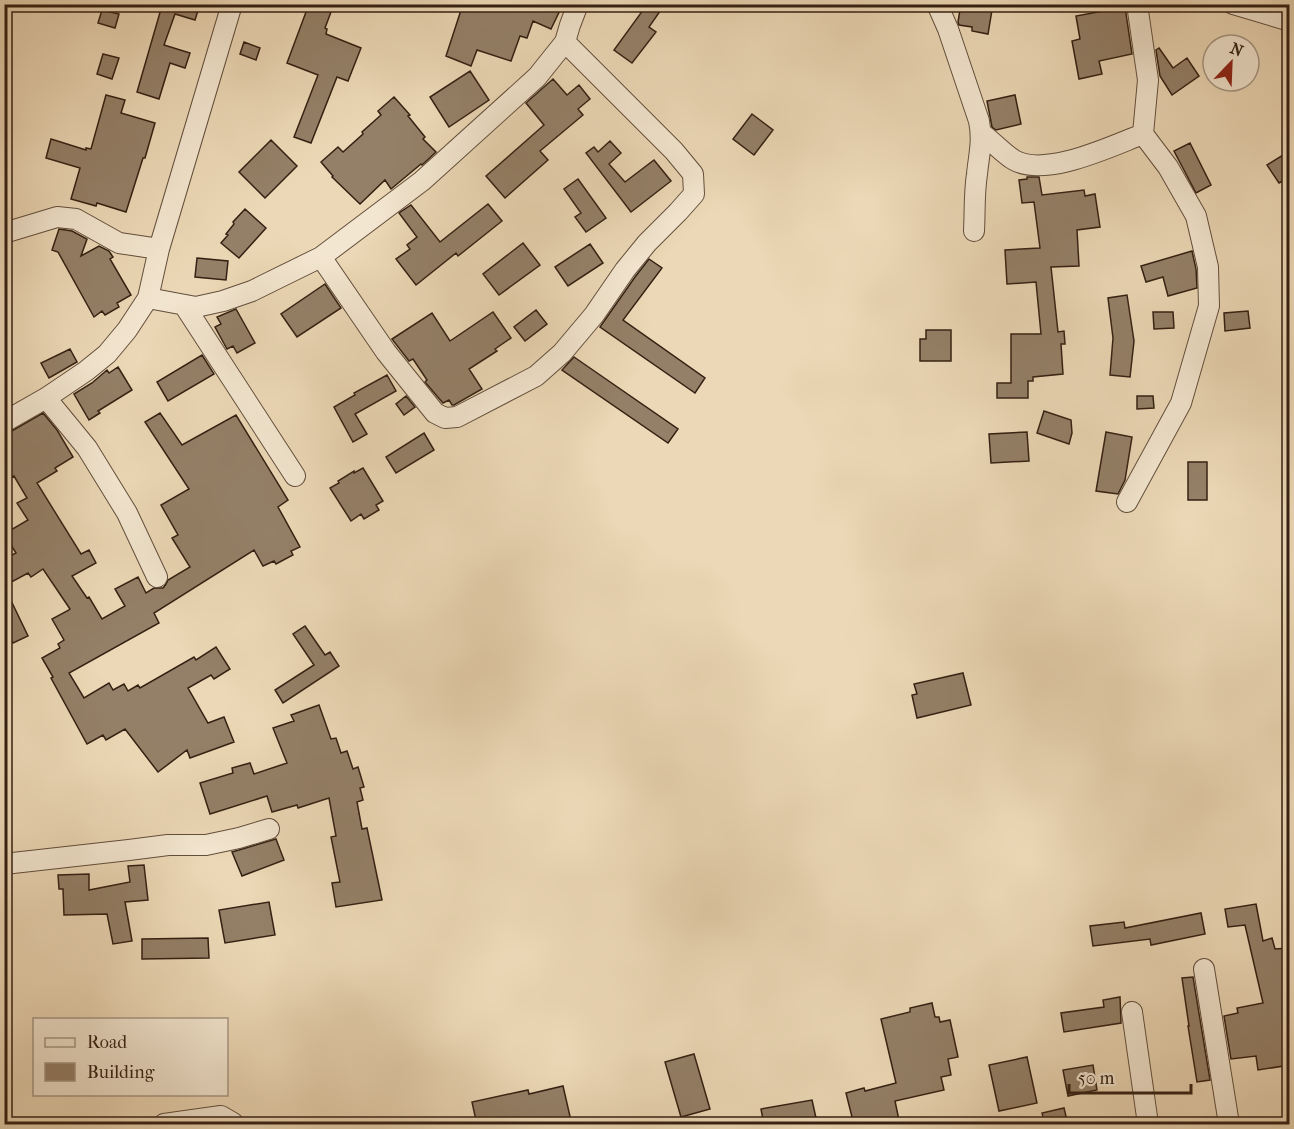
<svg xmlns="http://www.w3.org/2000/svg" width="1294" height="1129" font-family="'IM FELL French Canon',serif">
<rect width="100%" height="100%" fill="#ecd8b6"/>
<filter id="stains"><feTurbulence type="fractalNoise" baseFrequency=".00333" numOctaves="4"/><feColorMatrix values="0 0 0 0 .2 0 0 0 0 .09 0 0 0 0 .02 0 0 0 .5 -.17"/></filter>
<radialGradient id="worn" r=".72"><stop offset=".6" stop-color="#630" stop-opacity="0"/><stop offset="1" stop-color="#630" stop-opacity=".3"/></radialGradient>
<path fill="#948068" stroke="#342013" stroke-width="1.5" d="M156,4H200L195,20L175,14L164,45L190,53L185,68L170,63L159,99L137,92L161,9L155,7Z
M309,4H334L325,28L327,29L326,34L361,48L348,81L337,77L311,143L294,137L318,75L287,63Z
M463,4H563L551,29L533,21L527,38L520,36L511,61L477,50L471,66L446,56Z
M630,4H665L649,27L656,32L632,63L614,50L641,13Z
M961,4H993L988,34L972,31V27L959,25L958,22Z
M1125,7L1132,54L1099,61L1102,74L1079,79L1072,41L1080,39L1076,16Z
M102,10L119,14L115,28L98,23Z
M244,42L260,48L256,60L240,54Z
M1159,48L1173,68L1187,58L1199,76L1172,95L1160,76L1156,50Z
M103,54L119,58L112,79L97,74Z
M470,71L489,100L449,127L430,97Z
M553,79L567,95L579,85L590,99L578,109L583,115L540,151L548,160L505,198L486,176L544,125L526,103Z
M106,95L125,100L121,113L155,123L145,158H143L126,212L97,203L96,206L71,199L80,168L46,158L51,139L86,150V148L91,149Z
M1015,95L1021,124L996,130L992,127L987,101Z
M394,97L410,115L408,116L425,137L423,139L436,152L422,165L421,164L391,189L385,180L360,204L332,177L333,176L321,162L338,147L343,152L363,134L362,132L381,115L378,111Z
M752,114L773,130L754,155L733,139Z
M271,140L297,166L265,198L239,172Z
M610,141L621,153L609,164L625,182L654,160L671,181L631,212L586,153L594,147L598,152Z
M1190,143L1211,185L1196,193L1174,151Z
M1283,155L1290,166V177L1279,183L1267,165Z
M1027,177H1039L1042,195L1084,190L1085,196L1095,194L1100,227L1077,230L1079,266L1051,267L1058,332L1064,331L1065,344H1061L1063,374L1033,377V381H1028V398H997V383H1011V334H1041L1036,282L1007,284L1005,250L1040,248L1034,202L1022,203L1019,180L1027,179Z
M578,179L606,218L586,232L575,217L581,213L564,189Z
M488,204L502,221L458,256L456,253L416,285L396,259L410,249L407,245L417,237L399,213L411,205L440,242Z
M245,209L266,228L239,258L221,243L228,235L226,234L234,224L233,222Z
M59,229L72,231L87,239L81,256L99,246L109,251L113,257L110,259L131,295L117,303L119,307L105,315L102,311L94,317L58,252L52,250Z
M523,243L540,265L499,295L483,274Z
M590,244L603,263L568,286L555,267Z
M1192,251L1196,269L1197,288L1168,296L1163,277L1146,282L1141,266Z
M197,258L228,261L226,280L195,277Z
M649,259L662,268L623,320L705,378L695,393L600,327L635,277Z
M325,284L341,308L297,337L281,314Z
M1127,295L1134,341L1130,377L1110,375L1113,338L1108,298Z
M236,309L255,343L237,353L233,346L227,349L215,327L221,324L217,317Z
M536,310L547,324L525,341L514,327Z
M1248,311L1250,328L1225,331L1224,313Z
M493,312L511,338L495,349L497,351L469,369L482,389L454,405H452L449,400L443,403L425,382L427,380L413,359L409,361L392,339L432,313L450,341Z
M1153,312H1173L1174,328L1154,329Z
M926,330H951V361H920V339H926Z
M70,349L77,362L49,378L41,363Z
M202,355L214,374L168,401L157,382Z
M574,357L678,429L668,443L562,370Z
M118,367L132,390L98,411L100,413L89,420L74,394L92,383L107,370L109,373Z
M387,375L396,391L355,414L367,434L353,442L334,407L355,395L354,393Z
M406,396L415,407L404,415L396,404Z
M1137,396H1153L1154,408L1137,409Z
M1044,411L1071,420L1072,433L1069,444L1037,433Z
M43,413L57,430L73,457L55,468L57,471L37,483L81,554L89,550L96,563L72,576L87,598L89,597L102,619L125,606L115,589L138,577L146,593L154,588H163L166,584L168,580L190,567L172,538L178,535L161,505L189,489L145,422L160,413L182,445L236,415L288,500L278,507L300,547L291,551L293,555L276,564L274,561L263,566L254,550L154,613L159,623L69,673L84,698L109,683L113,690L124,684L128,691L138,685L140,688L194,657L196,660L216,647L230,669L214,679L211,675L188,688L208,723L224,717L234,742L190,758L187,750L158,772L125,729L106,740L103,735L87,744L51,678L53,677L42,658L60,648L58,644L64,640L52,619L69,610L70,609L43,569L31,577L28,573L4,586V559L16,553L4,534L28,520L17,503L27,498L14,476L4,481V434L10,432Z
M1027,432L1029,461L991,463L989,434Z
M1106,432L1132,437L1125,480L1118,494L1096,491Z
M424,433L434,450L396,473L386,457Z
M1188,462H1207V500H1188Z
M363,468L383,501L376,505L379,510L364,519L361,514L351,521L330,488L339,483L338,481L354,471V473Z
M4,586L28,636L13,643L4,626Z
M305,626L325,655L330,652L339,666L283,703L275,690L314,665L293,634Z
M963,673L971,705L917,718L912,695L917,694L914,684Z
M319,705L331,739L336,738L341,753L347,751L353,769L358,767L364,787L360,788L363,800L357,802L362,829L367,828L382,900L336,907L332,883L340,882L331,837L336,836L329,798L298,808L297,805L272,812L267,796L210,814L200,783L233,773L232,768L250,763L254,774L287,763L273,728L294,721L291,715Z
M276,839L284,860L242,876L232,852Z
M144,865L148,900L125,902L132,941L113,944L107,914L64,915L63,889H59L58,875L89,874V890L130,882L128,866Z
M269,902L275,935L225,943L219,910Z
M1256,904L1263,941L1272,938L1275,949L1290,948V1065L1258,1070L1256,1056L1231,1059L1224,1016L1238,1013L1237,1008L1263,1003L1245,925L1228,927L1225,909Z
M1201,913L1205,934L1151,945L1150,939L1093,946L1090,926L1124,922L1125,928Z
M208,938L209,958L142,959V939Z
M1193,977L1210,1080L1197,1082L1188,1026H1189L1182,978Z
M1120,997L1121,1023L1064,1032L1061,1013L1104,1007L1103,1000Z
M932,1003L935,1017H939L940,1022L950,1020L958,1057L948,1059L951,1075L941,1077L944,1090L895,1101L900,1125H854L846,1093L864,1088L865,1091L896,1083L881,1019L910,1012V1008Z
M694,1054L710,1109L681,1117L665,1062Z
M1027,1057L1037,1103L999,1111L989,1065Z
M1093,1065L1097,1090L1068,1096L1063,1070Z
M563,1086L572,1125H477L472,1102L528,1090L529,1094Z
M812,1100L816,1118L780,1125H764L761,1109Z
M1064,1108L1068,1125H1045L1042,1113Z"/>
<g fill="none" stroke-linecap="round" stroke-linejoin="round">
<defs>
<path id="minor" d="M937,4L948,29L979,121C983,142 979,154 977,174C974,193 975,212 974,231
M1233,4L1290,21
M981,133C991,140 1005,155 1014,160C1046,178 1111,146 1143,134
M4,233L57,217L76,219L119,243L159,249
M321,257L386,352L435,413L445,418L457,417L536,376L562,353L594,315L625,270L647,243L678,212L694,194L693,174L674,151L565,42
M148,298L196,307L223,301L252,291L321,257L422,181L537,77L565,42L570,25L578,4
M184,305L295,476
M46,398L87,448L127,513L157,577
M4,422L46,398L86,371L107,354L127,330L148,298L159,249L232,4
M1127,502L1181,403L1209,306L1208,267L1196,216L1168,167L1143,134L1148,80L1137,4
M4,864L129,850L168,845H206L239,838L269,829
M1204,969L1229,1124
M1132,1012L1148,1124
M164,1124L221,1116L233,1123L234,1124"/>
</defs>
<use href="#minor" stroke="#624e3c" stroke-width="22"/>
<use href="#minor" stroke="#f3e6d0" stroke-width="20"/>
</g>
<rect width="1294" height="1129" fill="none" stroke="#ecd8b6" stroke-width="24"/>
<rect x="6" y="6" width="1282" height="1117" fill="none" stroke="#342013" stroke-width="3"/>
<rect x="12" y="12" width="1270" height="1105" fill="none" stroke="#342013" stroke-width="1.5"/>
<rect x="33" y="1018" width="195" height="78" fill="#f3e6d0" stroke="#a79784" stroke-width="1.5"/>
<rect x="45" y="1038" width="30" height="9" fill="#f3e6d0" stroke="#a79784" stroke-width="1.5"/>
<text x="87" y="1048" font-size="18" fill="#342013">Road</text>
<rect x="45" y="1063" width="30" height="18" fill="#948068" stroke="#a79784" stroke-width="1.5"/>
<text x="87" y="1078" font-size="18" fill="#342013">Building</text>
<g transform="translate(1231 63) rotate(23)"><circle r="28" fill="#f3e6d0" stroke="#a79784" stroke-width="1.5"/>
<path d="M0-4.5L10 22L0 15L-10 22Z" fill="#8f2418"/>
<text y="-9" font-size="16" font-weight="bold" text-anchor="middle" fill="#342013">N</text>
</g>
<path d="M1069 1084v9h122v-9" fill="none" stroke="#342013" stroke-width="3"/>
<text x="1078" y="1084" font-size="18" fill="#342013" stroke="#f3e6d0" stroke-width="4.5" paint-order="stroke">50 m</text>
<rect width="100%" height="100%" filter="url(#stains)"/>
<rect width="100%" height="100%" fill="url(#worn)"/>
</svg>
